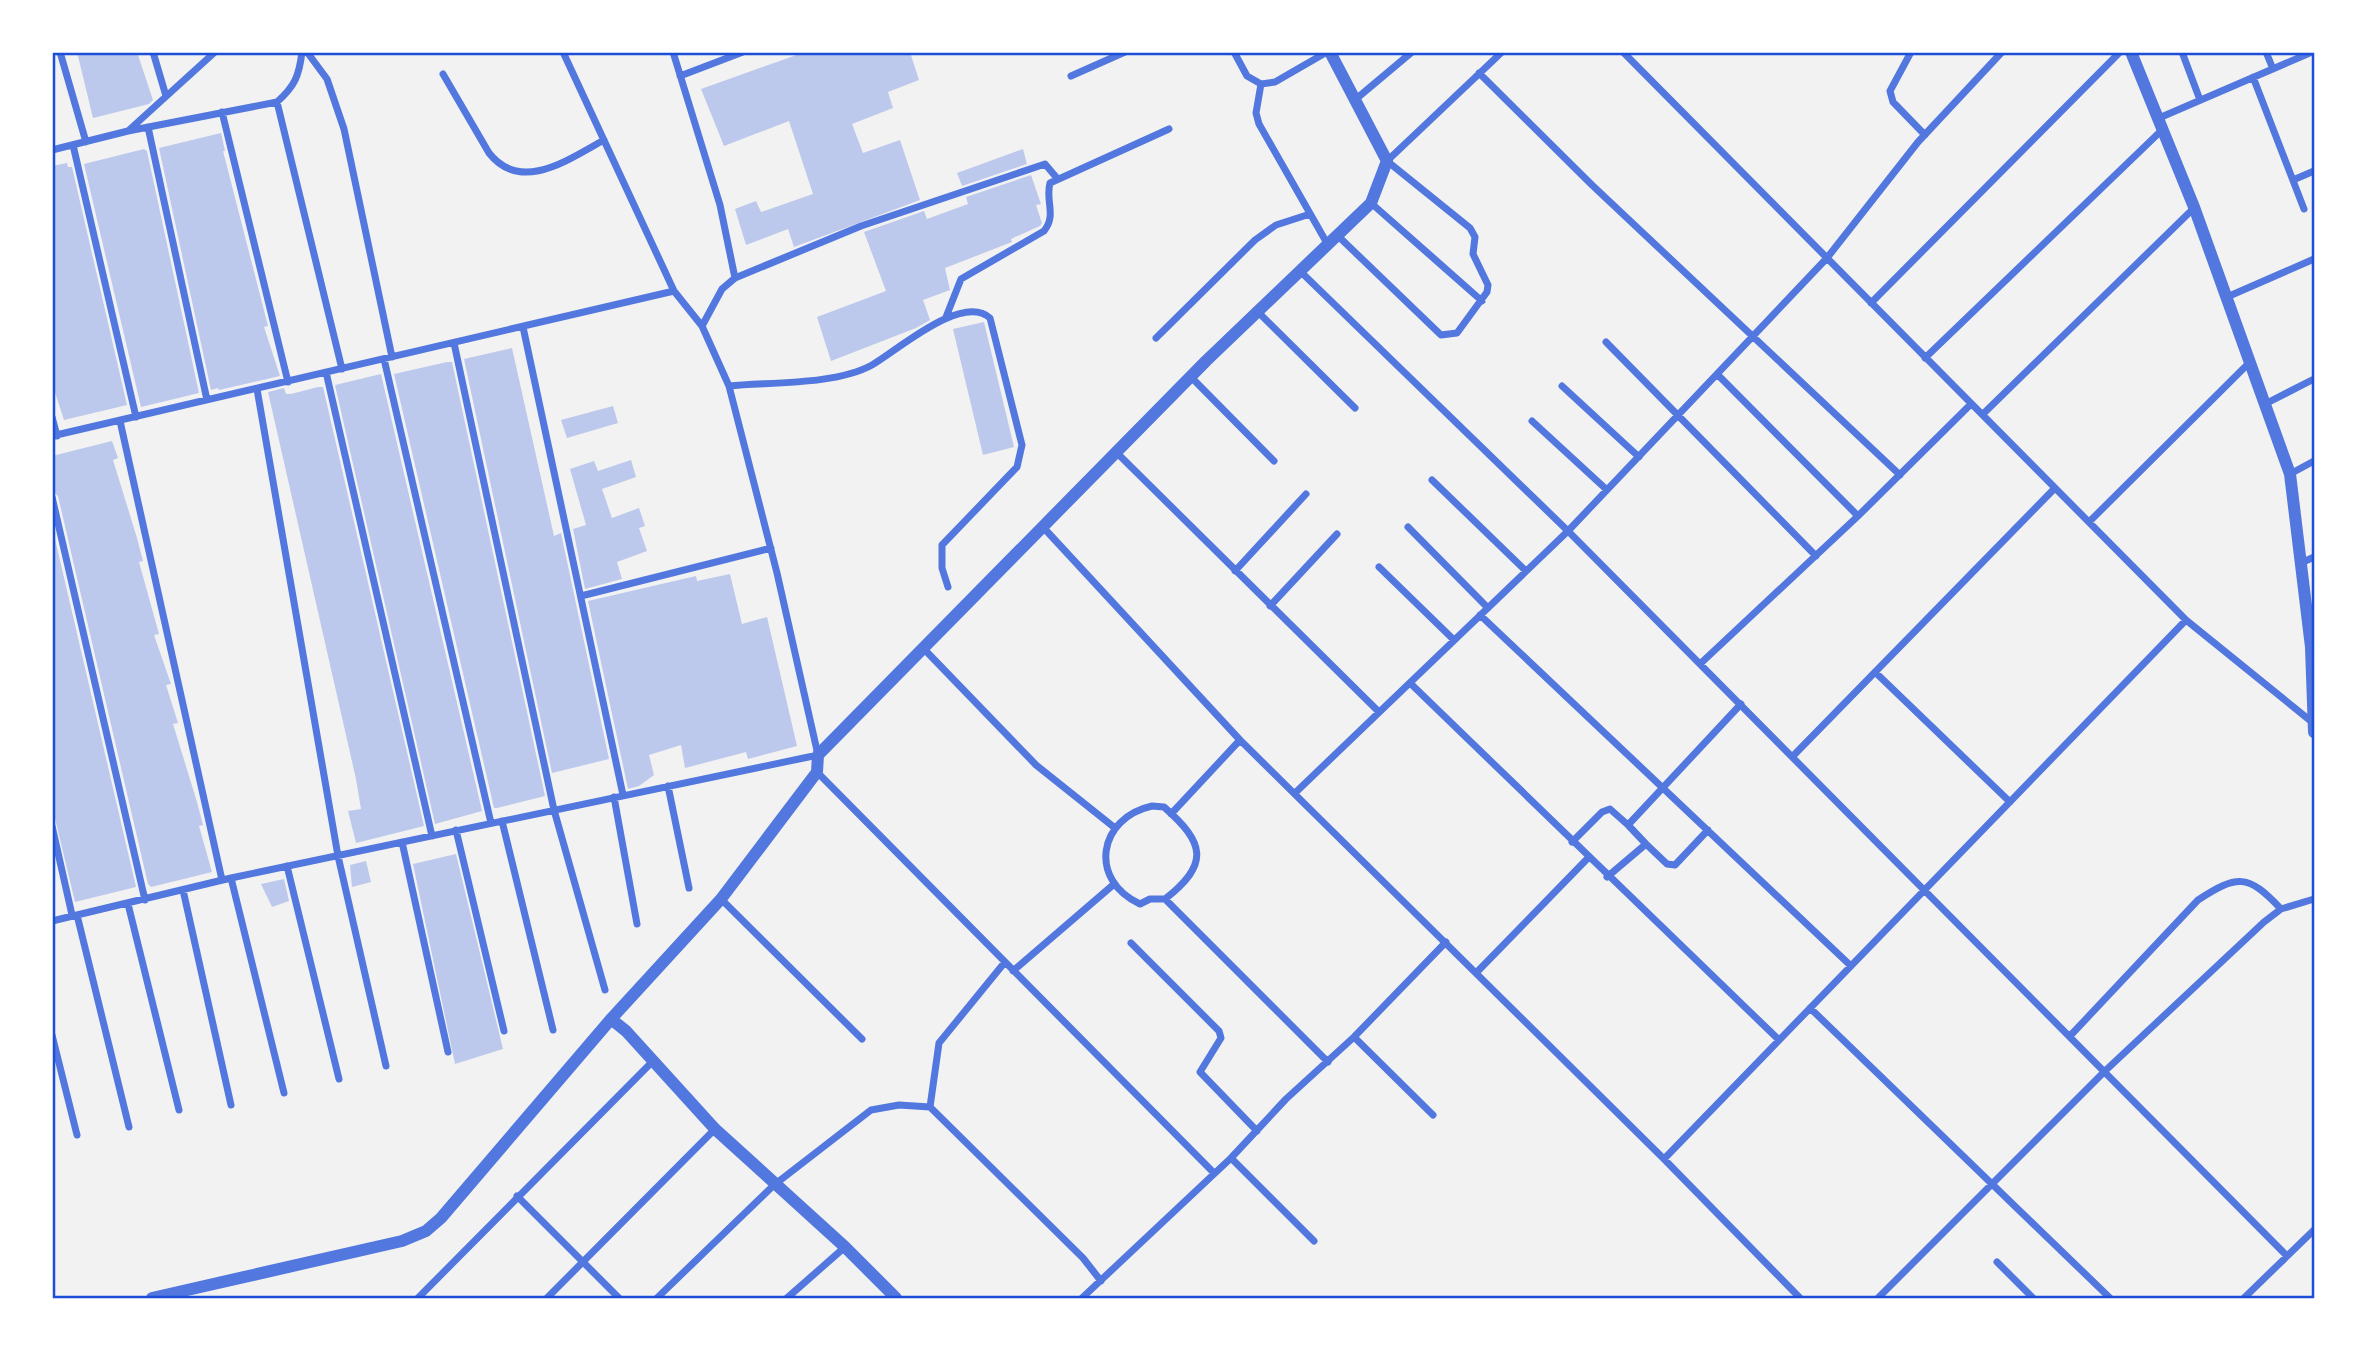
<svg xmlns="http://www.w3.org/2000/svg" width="2367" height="1351" font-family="'Roboto Serif',serif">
<rect width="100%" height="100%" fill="#f2f2f2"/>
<path fill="#bdc9ec" d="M77,52H137L153,100L149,104L93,118Z
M805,52H910L919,80L888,92L893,108L852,124L863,153L900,140L920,200L794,247L788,229L746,245L735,209L756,201L761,212L813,194L789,121L724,146L701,89Z
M221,133L225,151H223L268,326L264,327L280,376L219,390L218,388L211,390L159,148Z
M144,149L147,151L199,393L141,407L84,164Z
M1023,149L1027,164L962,186L957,173Z
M67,163L68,167H72L127,405L64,420L52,383V166Z
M1031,175L1041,204L1036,205L1042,223L1040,226L1011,239L1012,242L945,268L950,290L923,300L930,320L916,328L831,361L817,317L886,291L864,232L924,211L927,219L968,204L966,197Z
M984,322L1014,447L983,455L953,329Z
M512,348L554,536L561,533L609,759L552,773L464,359Z
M447,362H452L545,796L497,808H494L394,374Z
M381,374L482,811L435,824L335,385Z
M318,387H323L424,826L356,843L348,811L361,809L356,779L268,392L284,388L286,394H291Z
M613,406L618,423L567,438L561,420Z
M112,441L118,458L113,460L137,538L143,561L139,562L159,634L154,635L171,684L166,685L178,723L173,724L197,802L203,825L199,826L212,872L151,887L148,884L58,496L52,491V456Z
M631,460L636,477L602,489L612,518L639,508L645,526L639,528L647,551L617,562L622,579L585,589L573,529L586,525L570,469L594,461L598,471Z
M52,526L136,887L75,902L52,806Z
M730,574L742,624L767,617L797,746L748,759L746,752L685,768L681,745L649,755L654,775L639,786L628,789L588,601L696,576L697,581Z
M456,854L503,1049L455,1064L413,864Z
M366,861L371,882L352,887L350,865Z
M284,879L289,901L272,907L261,884Z"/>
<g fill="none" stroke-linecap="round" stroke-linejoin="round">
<path stroke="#5277de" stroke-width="7" d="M60,52L86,142
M153,52L166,96
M307,52L327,79L344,129L392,357
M673,52L720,205L735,278L722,289L702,326
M1234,52L1247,76L1261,84L1275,82L1327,52
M1911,52L1890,91L1893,102L1925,135
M2002,52L1918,142L1827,258L2186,620
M2182,52L2200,100
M2266,52L2273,69
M1479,73L1592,185L1900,475
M443,74L489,153C521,194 569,159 604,140
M680,76L743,52
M1071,76L1125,52
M2253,77L2304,209
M1261,84L1256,113L1259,124L1328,245
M1356,99L1412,52
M277,102L342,369
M222,112L288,382
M2159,118L2312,52
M148,127L207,400
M128,131L277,102C295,86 299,76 302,52
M73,145L136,417
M52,150L128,131L215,52
M2293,180L2314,171
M1371,203L1482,301
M1337,235L1441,335L1457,333L1487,292L1488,285L1473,254L1475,237L1470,228L1387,161L1502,52
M1301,272L1568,531L2287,1256
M735,278L861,226L1045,164L1056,177
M2227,297L2314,259
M1871,303L2120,52
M1258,312L1355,408
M946,317L961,279L1044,231C1057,215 1045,201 1050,183L1169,129
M523,327L623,795
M1156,338L1255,240L1276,225L1310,214
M1606,342L1816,556
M454,343L554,810L605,990
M1925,358L2163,129
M384,359L491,823
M326,372L432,836
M1717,374L1858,516
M1191,377L1274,461
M729,386C770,382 836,385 872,365C898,350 962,293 990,318L1022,445L1017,467L942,545V568L948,587
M1562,386L1639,457
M257,389L338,856L386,1066
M2265,404L2314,379
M1983,414L2194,208
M52,417L57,436
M120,421L222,880
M1532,421L1607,490
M52,436L674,291
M1116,452L1379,712
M2290,474L2314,461
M1432,480L1526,571
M52,497L145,900
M2089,522L2250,362
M1042,526L1240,740L1664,1159L1800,1298
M1408,527L1488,608
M2301,563L2314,557
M1379,567L1454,640
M1235,571L1306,494
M581,596L771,548
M1270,606L1337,534
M1480,615L1851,966
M924,649L1036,765L1115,828
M1700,664L1858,516L1971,404
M1875,672L2010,802
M1410,683L1779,1040
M1793,756L2055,488
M817,772L1214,1173
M668,786L689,888
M1295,793L1568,531L1827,258L1623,52
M614,797L637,924
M1152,806L1164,807C1205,843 1210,864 1165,899H1150L1140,904C1088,880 1098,818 1152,806Z
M1171,814L1240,740
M502,821L553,1030
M52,826L72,915
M456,830L504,1031
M402,842L448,1052
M1572,842L1602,812L1610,809L1628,825
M1646,844L1667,864L1675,865L1708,830
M287,866L339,1079
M1607,877L1646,844L1628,825L1741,704
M231,878L284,1093
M183,890L231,1105
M721,899L862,1039
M1165,899L1328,1062
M128,904L179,1110
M77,915L129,1127
M52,921L231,878L818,755L777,573L729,386L702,326L674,291L563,52
M1131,943L1219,1031L1221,1038L1200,1072L1257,1131
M1013,971L1113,885
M1477,972L1588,858
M1810,1008L2110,1298
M52,1035L77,1135
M2070,1036L2198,900C2238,874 2248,874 2281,909
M1354,1037L1433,1115
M930,1107L939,1043L1005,962
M1231,1158L1314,1241
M1664,1159L2186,620L2312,722
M517,1196L619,1298
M1997,1262L2033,1298
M418,1298L653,1061
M547,1298L715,1129
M657,1298L774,1185L871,1110L899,1105L930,1107L1083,1258L1101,1281
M787,1298L845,1247
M1082,1298L1231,1158L1286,1099L1354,1037L1446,942
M1878,1298L2105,1071L2264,922L2281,909L2314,899
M2244,1298L2314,1230"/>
<path stroke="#5277de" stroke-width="12" d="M2131,52L2194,207L2290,474L2311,647L2314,732
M152,1298L402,1241L426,1231L441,1218L611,1019
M896,1298L845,1247L715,1129L626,1031L611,1019L721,899L817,772L818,755L1206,361L1371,203L1387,161L1330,52"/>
</g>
<rect width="2367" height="1351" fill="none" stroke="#ffffff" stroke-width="108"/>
<rect x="54" y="54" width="2259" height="1243" fill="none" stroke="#1d4ed8" stroke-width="2.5"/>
</svg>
